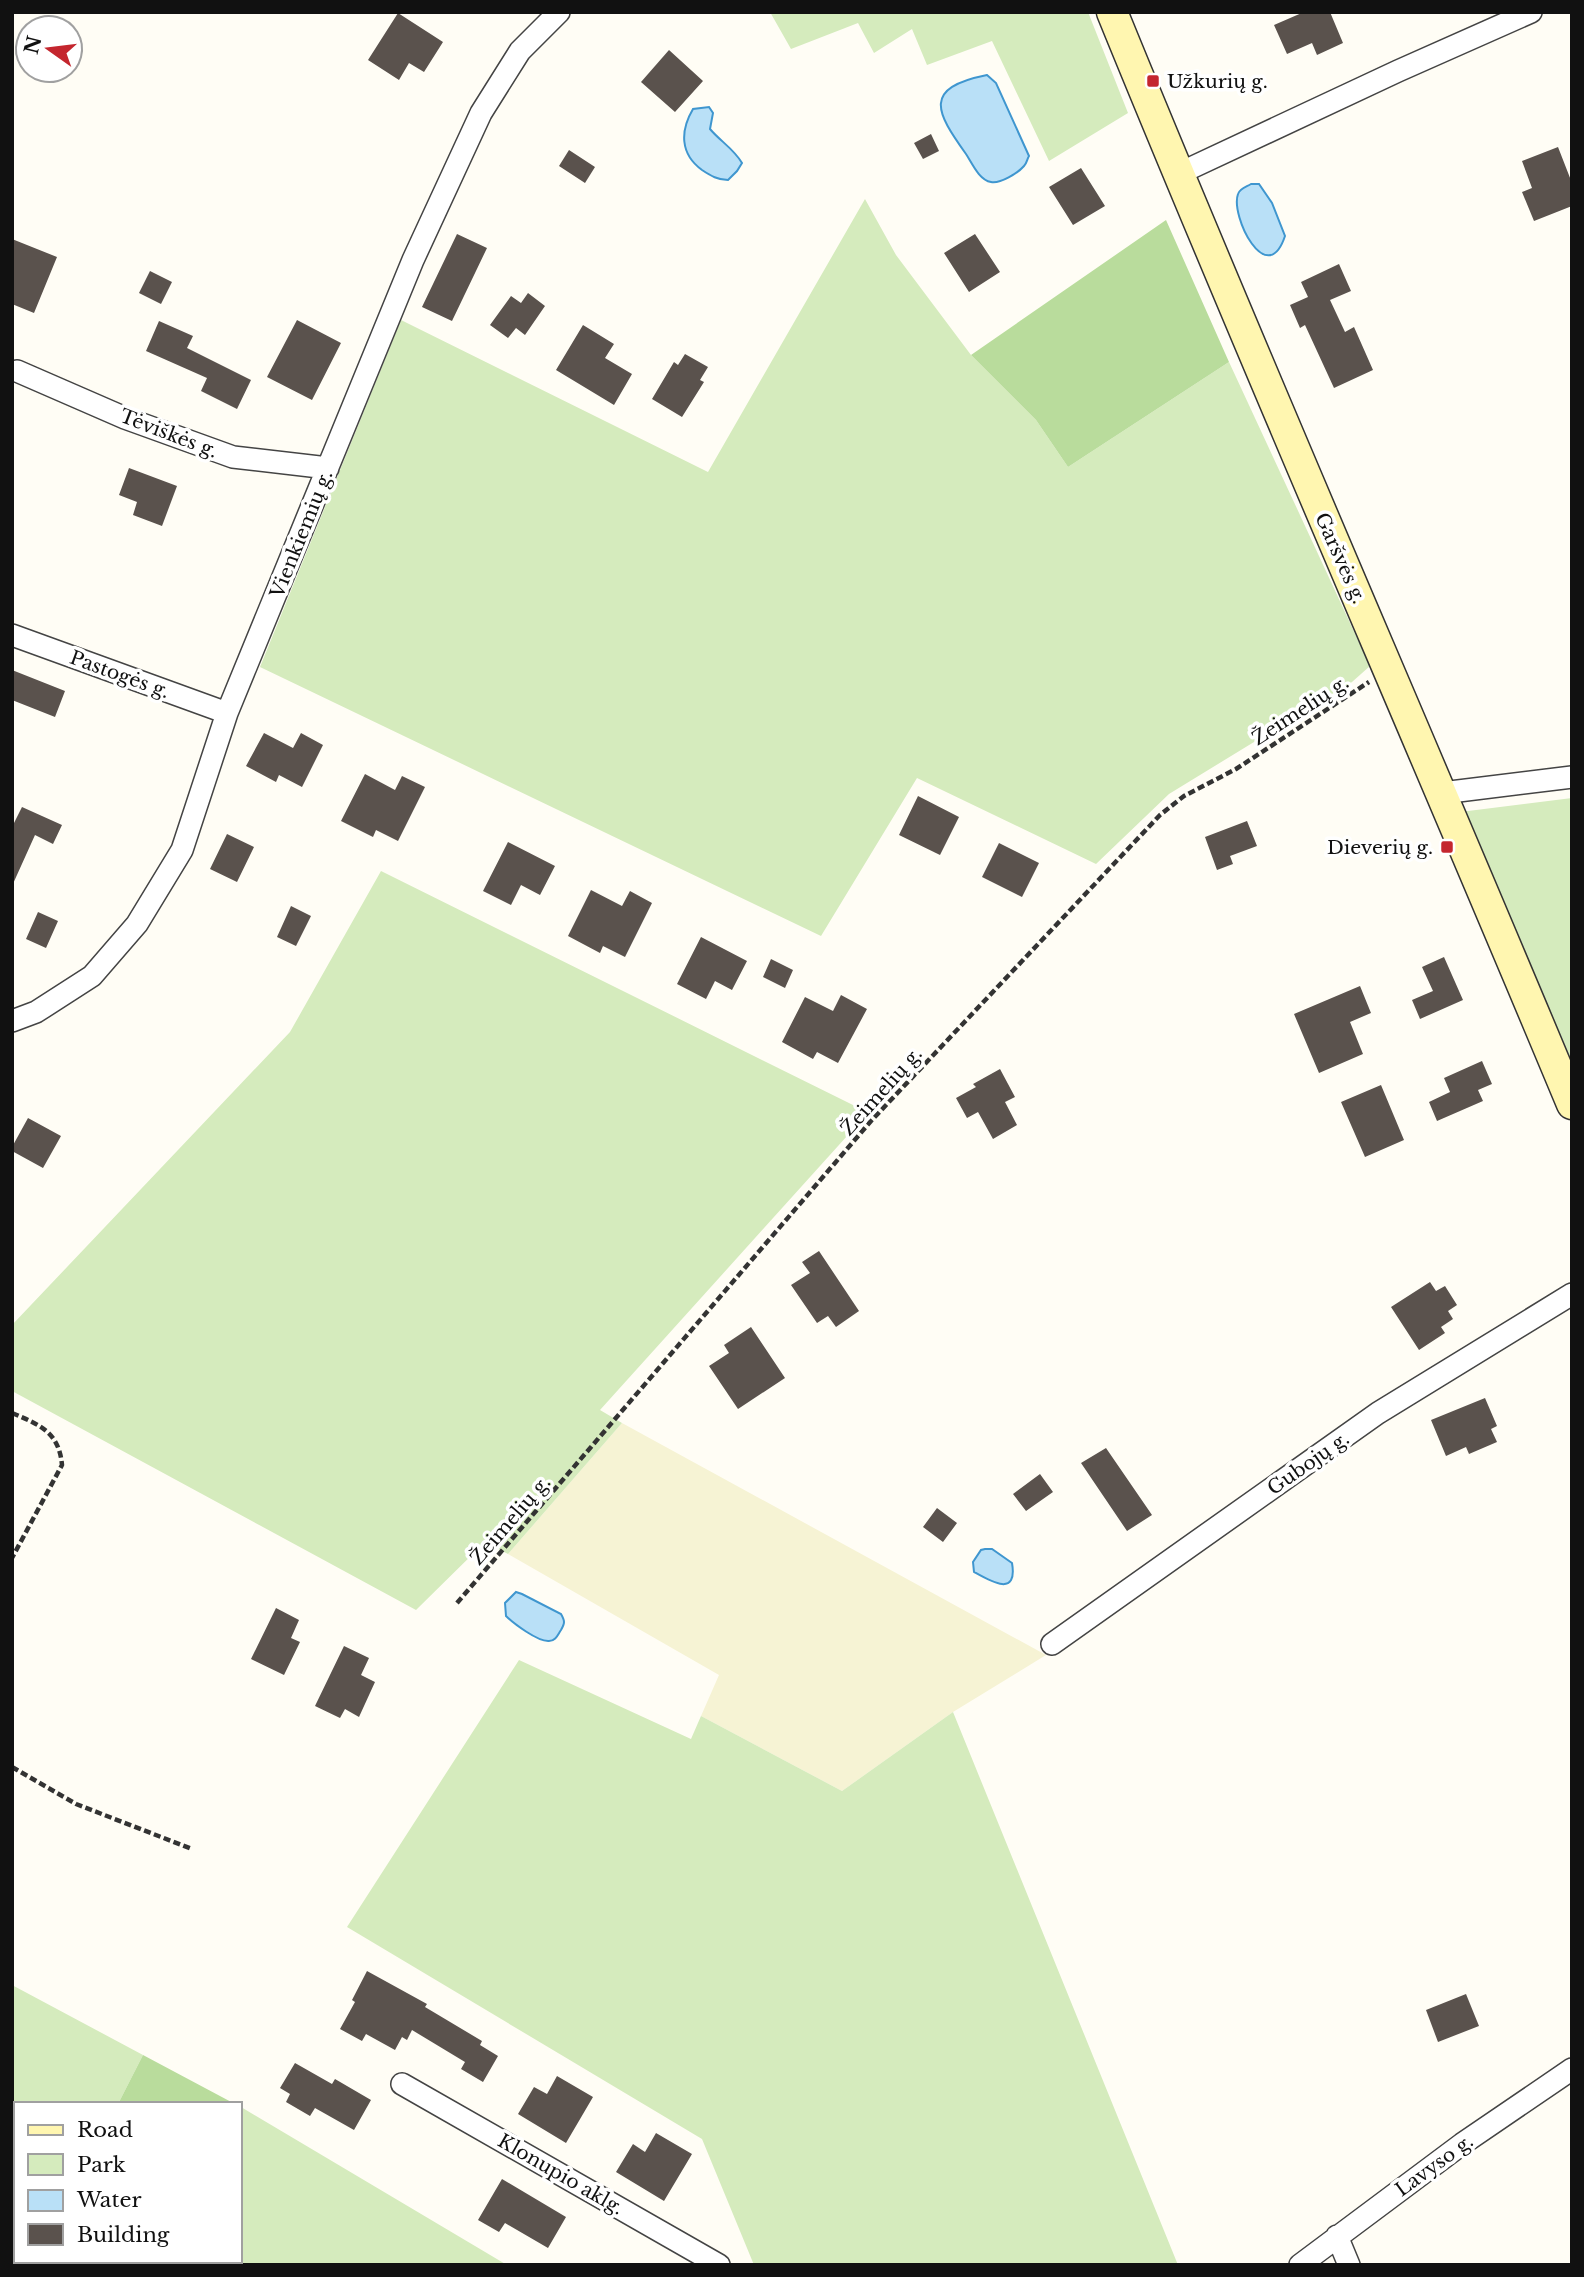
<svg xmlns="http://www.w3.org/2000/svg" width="1584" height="2277" font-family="'Libre Baskerville',serif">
<rect width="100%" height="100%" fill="#fffdf5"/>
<path fill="#f6f3d4" d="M622,1423L1046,1655L953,1712L842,1791L701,1716L719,1675L508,1554Z"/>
<path fill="#d5ebbd" d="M770,12H1088L1128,113L1049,161L992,41L927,65L912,29L874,53L858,23L791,49Z
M865,199L896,255L971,355L1036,420L1068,467L1229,362L1370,666L1352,682L1169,794L1096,864L917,778L821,936L260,667L401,320L708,472Z
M1572,798V1079L1460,812Z
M381,871L853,1105L866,1115L600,1410L622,1423L508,1554L485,1542L416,1610L12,1391V1325L290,1032Z
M519,1660L691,1739L701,1716L842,1791L953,1712L1178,2265H754L702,2139L347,1927Z
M12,1985L143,2055L118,2104H16V2261H240L241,2107L507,2265H12Z"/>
<path fill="#b9dc9c" d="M1166,220L1229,362L1068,467L1036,420L971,355Z
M143,2055L235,2104H118Z"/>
<path fill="#b9e0f7" stroke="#3f96cf" stroke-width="2" d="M987,75L996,83L1029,156C1027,159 1027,163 1024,166C1018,173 1000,184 991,182C979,180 972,163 966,154C936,112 922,88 987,75Z
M709,107L713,113L710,129C720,141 734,149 742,163L737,171L728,180C718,180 711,176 702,170C680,154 680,131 693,109Z
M1251,184H1259L1272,203L1285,236C1267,290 1230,216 1238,194C1240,188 1246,187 1251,184Z
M985,1549H992L1012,1563C1018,1598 990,1581 974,1572L973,1562L981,1550Z
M516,1592L522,1594L561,1614C565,1621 565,1623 561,1630C558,1634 556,1641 549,1641C538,1642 513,1623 506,1616L505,1603Z"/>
<path fill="#5a524d" d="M1304,12H1330L1343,43L1317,55L1312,43L1287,54L1274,25Z
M398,13L443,42L424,72L409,63L399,80L368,60Z
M669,50L703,81L675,112L641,82Z
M931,134L939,151L923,159L914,143Z
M1558,147L1572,183V206L1534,221L1522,192L1532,188L1522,161Z
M569,150L595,167L585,183L559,166Z
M1081,168L1105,206L1073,225L1049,187Z
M457,234L487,248L452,321L422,307Z
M975,234L1000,272L969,292L944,253Z
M12,239L57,257L34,313L12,304Z
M1339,264L1351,291L1330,300L1345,332L1354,327L1373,370L1334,388L1305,325L1300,328L1290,305L1308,297L1301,282Z
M150,271L172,282L161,304L139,293Z
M528,293L545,306L525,335L516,328L508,338L490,325L511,296L521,303Z
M297,320L341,343L312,400L267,377Z
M159,321L193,336L187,348L251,380L237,409L201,391L207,378L146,351Z
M583,325L614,344L605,358L632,374L614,405L556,370Z
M685,354L708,367L700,380L704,382L682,417L652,399L674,362L678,365Z
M129,468L177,486L162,526L133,515L137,502L119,495Z
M12,670L65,691L55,717L12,700Z
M264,733L293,748L301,733L323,745L302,787L279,775L276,782L246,766Z
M365,774L395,790L402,776L425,787L398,841L376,830L373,837L341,821Z
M918,796L959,817L940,855L899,835Z
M22,807L62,825L53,844L35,835L12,886V827Z
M1247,821L1257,846L1230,856L1233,864L1217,870L1205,837Z
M227,834L254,847L237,882L210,869Z
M508,842L555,866L540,895L521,885L511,905L483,891Z
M999,843L1039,863L1022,897L982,877Z
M591,890L622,906L630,891L652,903L625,957L603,946L600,953L568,936Z
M291,906L311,916L296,946L277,937Z
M38,912L58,921L46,948L26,939Z
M701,937L747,961L732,990L715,981L706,999L677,984Z
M1444,957L1463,1000L1420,1019L1412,1000L1433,991L1422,967Z
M771,959L793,970L785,988L763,977Z
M1360,986L1371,1013L1350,1022L1363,1054L1319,1073L1294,1014Z
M841,995L867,1009L838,1063L817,1052L813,1059L782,1042L805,997L833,1011Z
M1482,1061L1492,1084L1478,1090L1483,1101L1437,1121L1429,1102L1450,1092L1444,1078Z
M1000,1069L1015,1097L1005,1102L1017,1125L993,1139L978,1112L967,1118L956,1098L976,1087L973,1084Z
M1381,1085L1404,1140L1365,1157L1341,1102Z
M28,1118L61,1136L43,1168L12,1151V1147Z
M819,1251L859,1311L836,1327L828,1316L817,1323L791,1285L810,1273L802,1262Z
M1430,1282L1436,1291L1445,1286L1457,1305L1448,1311L1453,1319L1441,1327L1445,1333L1419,1350L1391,1307Z
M751,1327L785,1378L738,1409L709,1366L729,1353L724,1345Z
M1485,1398L1497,1426L1491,1429L1497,1442L1469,1454L1466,1447L1446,1456L1431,1420Z
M1106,1448L1152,1515L1127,1531L1081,1463Z
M1040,1474L1053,1492L1026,1511L1013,1494Z
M937,1508L957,1523L943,1542L923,1527Z
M276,1608L299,1620L291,1638L300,1642L284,1675L251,1659Z
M344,1646L369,1658L361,1675L375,1682L359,1717L345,1709L340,1718L315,1706Z
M367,1971L427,2004L425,2007L482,2041L480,2045L498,2056L483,2082L461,2069L465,2062L412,2030L407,2040L402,2037L395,2050L366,2034L362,2041L340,2029L355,2002L352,2000Z
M1466,1994L1479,2026L1438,2042L1426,2010Z
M295,2063L332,2084L335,2079L371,2100L354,2130L315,2108L310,2116L286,2102L290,2094L280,2088Z
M557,2076L593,2097L566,2143L518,2114L534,2087L547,2094Z
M656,2133L692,2154L664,2201L616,2172L633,2144L645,2152Z
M502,2179L566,2217L548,2248L505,2223L499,2232L478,2220Z"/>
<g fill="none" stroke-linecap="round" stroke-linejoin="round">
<defs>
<path id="minor" d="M1178,174L1398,71L1531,12
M17,371L125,418L233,457L328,468
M12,635L227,713
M1442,793L1572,777
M12,1021L36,1012L92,976L137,924L182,850L227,713L413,260L481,113L520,51L559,12
M1052,1644L1378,1413L1572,1294
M402,2084L719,2265
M1337,2236L1349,2265
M1300,2265L1462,2144L1572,2069"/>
<path id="secondary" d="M1112,12C1261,378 1420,739 1572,1104"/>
</defs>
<use href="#minor" stroke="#444" stroke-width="24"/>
<use href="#secondary" stroke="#333" stroke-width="33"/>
<path stroke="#333" stroke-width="4.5" stroke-dasharray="7 3.5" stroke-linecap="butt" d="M12,1413C40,1425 59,1432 62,1465L12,1558
M457,1603L871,1121L1160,815L1184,796L1236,769L1369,682
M12,1767L76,1804L192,1849"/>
<use href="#minor" stroke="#fff" stroke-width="21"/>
<use href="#secondary" stroke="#fff6b0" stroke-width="30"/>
</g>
<g fill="#c4262e" stroke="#fff" stroke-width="2.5">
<rect x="1146" y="74" width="14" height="14" rx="3.5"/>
<rect x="1440" y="840" width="14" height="14" rx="3.5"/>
</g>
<g text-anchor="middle" stroke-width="7" stroke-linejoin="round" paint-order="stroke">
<g font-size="19" fill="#111" stroke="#fff" text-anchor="start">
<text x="1167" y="88">Užkurių g.</text>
<text x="1433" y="854" text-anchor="end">Dieverių g.</text>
</g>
<g font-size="19" fill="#111" stroke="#fff">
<text transform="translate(169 433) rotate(21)" y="7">Tėviškės g.</text>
<text transform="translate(301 534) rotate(-68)" y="7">Vienkiemių g.</text>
<text transform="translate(1341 558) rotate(66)" y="7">Garšvės g.</text>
<text transform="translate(120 674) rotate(20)" y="7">Pastogės g.</text>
<text transform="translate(1300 710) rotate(-33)" y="7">Žeimelių g.</text>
<text transform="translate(881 1091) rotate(-48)" y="7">Žeimelių g.</text>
<text transform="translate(1308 1463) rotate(-35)" y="7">Gubojų g.</text>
<text transform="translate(510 1520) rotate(-49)" y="7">Žeimelių g.</text>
<text transform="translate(1434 2165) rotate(-36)" y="7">Lavyso g.</text>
<text transform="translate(561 2174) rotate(30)" y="7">Klonupio aklg.</text>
</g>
</g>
<rect width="1584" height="2277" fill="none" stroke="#111111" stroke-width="28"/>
<rect x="14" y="2102" width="228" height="161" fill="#ffffff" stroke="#a0a0a0" stroke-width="2"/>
<rect x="28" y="2125" width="35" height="10" fill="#fff6b0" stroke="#a0a0a0" stroke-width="2"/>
<text x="77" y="2137" font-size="21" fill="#111111">Road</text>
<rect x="28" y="2154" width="35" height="21" fill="#d5ebbd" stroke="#a0a0a0" stroke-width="2"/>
<text x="77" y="2172" font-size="21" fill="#111111">Park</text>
<rect x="28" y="2190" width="35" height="21" fill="#b9e0f7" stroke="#a0a0a0" stroke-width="2"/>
<text x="77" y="2207" font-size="21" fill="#111111">Water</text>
<rect x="28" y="2224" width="35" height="21" fill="#5a524d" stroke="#a0a0a0" stroke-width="2"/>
<text x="77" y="2242" font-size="21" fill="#111111">Building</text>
<g transform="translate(49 49) rotate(284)"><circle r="33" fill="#ffffff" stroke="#a0a0a0" stroke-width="2"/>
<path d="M0-5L12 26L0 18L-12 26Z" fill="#c4262e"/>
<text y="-10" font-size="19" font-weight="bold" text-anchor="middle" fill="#111111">N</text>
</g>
</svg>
